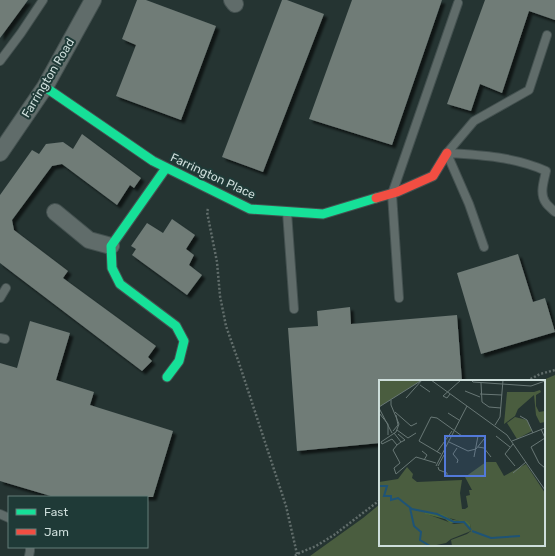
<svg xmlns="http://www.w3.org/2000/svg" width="555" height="556" font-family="Rubik,sans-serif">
<defs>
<filter id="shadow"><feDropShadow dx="3.5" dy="3.5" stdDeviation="1" flood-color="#0009"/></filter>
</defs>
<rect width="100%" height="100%" fill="#253432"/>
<path fill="#4a5d3f" d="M555,375V556H310L363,518L380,504V545H544V381H541Z"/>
<path fill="#6f7b77" filter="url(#shadow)" d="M0,0H28L0,38Z
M137,0H146L216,26L181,120L116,96L136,45L122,39Z
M282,0H287L324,14L263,172L222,157Z
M352,0H442L392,145L309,119Z
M485,0H555V20L529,11L502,93L480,84L471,111L447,104Z
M82,134L141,178L134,188L130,185L117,205L62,164L52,166L12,220L14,230L68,271L63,278L156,346L148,357L152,361L142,371L0,263V195L32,150L39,154L46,144L63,142L73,149Z
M172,219L195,235L186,249L194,255L189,265L202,275L187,295L132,255L136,249L131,246L147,223L163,233Z
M518,254L533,302L545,298L555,332L481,354L457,273Z
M350,307L351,324L457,315L462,381H380V443L297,451L288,328L318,326L317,311Z
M30,321L70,333L56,380L94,392L90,405L173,431L153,497H54L0,481V363L17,368Z"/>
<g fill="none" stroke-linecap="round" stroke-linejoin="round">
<defs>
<path id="lane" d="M0,61L21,33L43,0
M447,153L474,121L529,90L547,35
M448,153C481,155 515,157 546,171C544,181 539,194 546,203C548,206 552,209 555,212
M448,156L469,204L484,247
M287,212L294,309
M0,298L6,288
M399,298L392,194L458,3
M0,338L5,339
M0,514L9,518
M29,556L30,551V547"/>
<path id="street" d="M232,0L235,4
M0,153L45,87L93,0
M55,212L89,240L111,246"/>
<path id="fast" d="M45,87L153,161L250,209L323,214L376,198
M166,168L111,246L112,268L120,284L176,326L184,341L179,361L167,377"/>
<path id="jam" d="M376,198L397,192L433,176L447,153"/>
</defs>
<use href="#lane" stroke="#445150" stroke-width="10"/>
<use href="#street" stroke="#445150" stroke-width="18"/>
<use href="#fast" stroke="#445150" stroke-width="11"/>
<use href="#jam" stroke="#445150" stroke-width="11"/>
<path stroke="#616d6b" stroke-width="2.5" stroke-dasharray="2 2" stroke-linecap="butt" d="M208,209L207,212L217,262L220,296L226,326L239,363L286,506L297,554
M527,381L540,374L555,370
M295,556L297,554L316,546L334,535L380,500"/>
<use href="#lane" stroke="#606c6a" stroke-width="8"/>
<use href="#street" stroke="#606c6a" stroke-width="16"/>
<use href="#fast" stroke="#16e098" stroke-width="9"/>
<use href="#jam" stroke="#f24e42" stroke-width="9"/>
</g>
<g text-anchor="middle" stroke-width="4" stroke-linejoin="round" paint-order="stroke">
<g font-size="12" fill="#cededb" stroke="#1f3a37">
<text transform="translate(48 78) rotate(-59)" y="4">Farrington Road</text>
<text transform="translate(213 176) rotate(25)" y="4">Farrington Place</text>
</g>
</g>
<g transform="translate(379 380)">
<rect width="166" height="166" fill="#253432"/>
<path d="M0,0H43L0,27ZM161,10L162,12L157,15V26L160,32L166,31V42L161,43L157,35L155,15L139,29L136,36L125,44L128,12H155ZM136,37L148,40L153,51L138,59L128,43ZM107,82H117L125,96L147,84L166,113V166H73L72,160L88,154L92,151L72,159L67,163L53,166H0V102L19,99L28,87L34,94L33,98L38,102L83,100L81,113L83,129H86L89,127L87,116L91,115L90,110H93L86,97ZM46,131L91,144L92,151L85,143L75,144L48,134Z" fill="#4a5d3f" fill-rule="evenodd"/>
<path d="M46,131L63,134L74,140L87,141L91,144L92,151L85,143H71L66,139L46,134Z" fill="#4e693a"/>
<path fill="none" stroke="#1e5376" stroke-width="2" d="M0,106H8L5,116H12V120L19,118L33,129L58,134L75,142H85L92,150M31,128L35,146L42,152L41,160L51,166M93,151L112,158L141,156"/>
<path fill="none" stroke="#697876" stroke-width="1" d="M52,0L128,55L166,110M92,0L94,2L152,6L166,1M102,3L103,22L110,27L122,28M41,5L51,12M86,11L101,17M71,14L68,18L64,16L82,0M101,14L123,15M27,18L43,0M0,27L43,0M0,28L13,53M16,32L32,46L38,43M0,33L9,44V55M69,33L80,40M141,36L148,40L154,53M116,45L121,37L124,0M162,49L166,58L152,67L160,83L166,88M18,50L29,58L37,53M14,51L19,45L17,35M15,53L22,62L26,60L19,54M117,56L131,67M133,61L166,48M2,62L17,52L20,44L12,25V20M2,62L3,64L13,59L18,65L22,62M70,62L89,71L97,69L105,59M134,64L126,74L136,86M18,65L14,70L21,83L15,88L17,94L37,77M99,67L105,68L112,77M78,68L74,74L79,80L78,83M43,71L48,75L45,80M58,72L73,51M62,74L40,61L52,37L58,38L83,56M37,77L57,83M95,77L99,56M57,86L88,26M59,86L65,75M59,87L60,90L68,93V97M134,93L147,82"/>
<path fill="#5279d9" fill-opacity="0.15" stroke="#5279d9" stroke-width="2" d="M66,56H106V96H66Z"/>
<rect width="166" height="166" fill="none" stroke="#cededb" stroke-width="2"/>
</g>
<rect x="8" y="496" width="140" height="52" fill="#1f3a37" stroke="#657c79"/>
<rect x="16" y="509" width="20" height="6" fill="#16e098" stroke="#657c79"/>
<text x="44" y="516" font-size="12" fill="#cededb">Fast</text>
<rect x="16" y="529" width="20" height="6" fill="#f24e42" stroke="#657c79"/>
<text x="44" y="536" font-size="12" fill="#cededb">Jam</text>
</svg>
